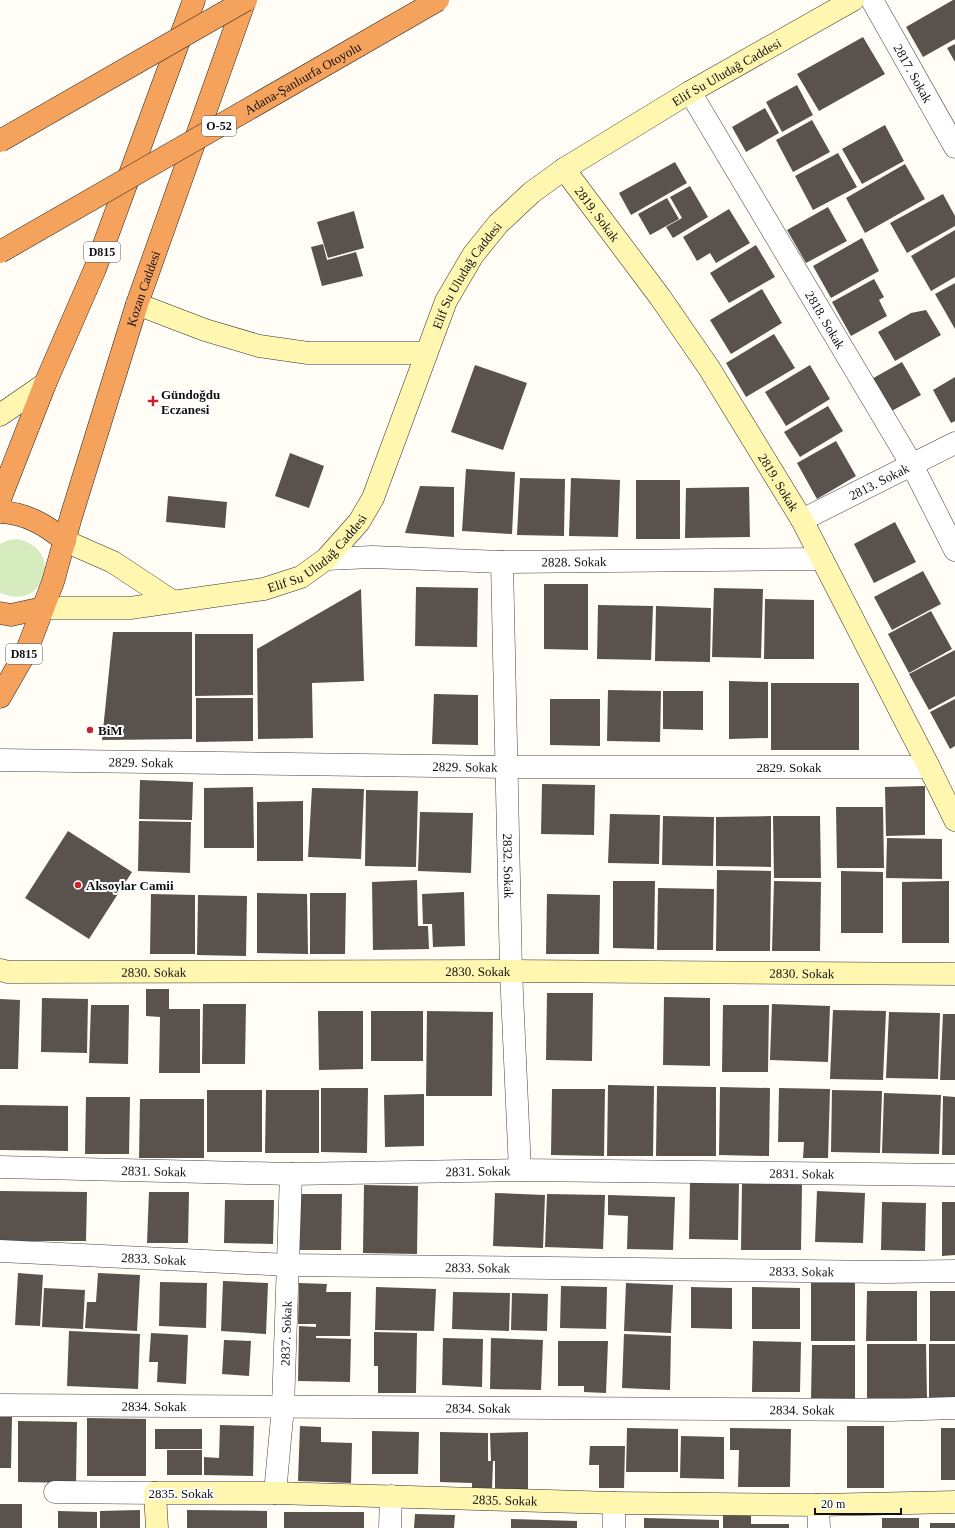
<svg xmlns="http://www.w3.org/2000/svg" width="955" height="1528" font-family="'Times New Roman',serif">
<rect width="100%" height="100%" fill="#fffdf5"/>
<path fill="#d5ebbd" d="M18,539C65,550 45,612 0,593V544L9,540Z"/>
<path fill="#5a524d" d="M953,0H955V39L923,57L906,27Z
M863,37L885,74L819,111L797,74Z
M955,44V62L947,48Z
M797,85L813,115L782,132L766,102Z
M765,108L779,133L746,152L732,127Z
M812,120L830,152L793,172L776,140Z
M885,125L904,161L862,184L842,149Z
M838,153L857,187L813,210L795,176Z
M675,162L687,183L631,215L619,193Z
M905,164L925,199L865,233L846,198Z
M690,186L708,217L673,238L666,227L682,218L670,197Z
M943,194L955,216V226L907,253L890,223Z
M667,198L679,219L650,235L638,214Z
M828,207L847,241L806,263L787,230Z
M729,209L750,243L716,263L710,253L697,261L683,237Z
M354,211L364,248L328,258L317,222Z
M955,230V277L931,291L911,256Z
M862,238L879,271L831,298L813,266Z
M323,244L327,260L356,252L363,276L322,286L311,247Z
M756,245L775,277L729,303L710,273Z
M874,279L884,297L879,300L887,316L851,336L832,302Z
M955,283V329L935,294Z
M762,289L782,323L731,354L710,320Z
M926,310L941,335L895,361L878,332L911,313Z
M774,334L795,368L746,397L726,363Z
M902,362L921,395L886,414L868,381Z
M475,365L527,383L503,450L451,432Z
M810,365L830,399L786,426L765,392Z
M955,377V421L951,423L933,390Z
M828,406L843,431L800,457L784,432Z
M836,441L856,476L817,499L797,463Z
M290,453L324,466L309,508L275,496Z
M466,469L515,472L512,534L462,531Z
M520,478L565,479L564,536L517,535Z
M571,478L620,480L618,537L569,536Z
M636,480H680V539H636Z
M420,486L454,487V537L405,533Z
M749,487L750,537L685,538L686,488Z
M168,496L227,502L225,528L166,522Z
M895,522L916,562L874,583L854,544Z
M923,571L941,604L892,630L874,597Z
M544,584H588V650L544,649Z
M416,587L478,588L477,647L415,646Z
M714,588L763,589L761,658L712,657Z
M361,589L364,681L312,683L313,738L258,739L257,649Z
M765,599L814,600V659H764Z
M598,605L653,606L651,660L597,659Z
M656,606L711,608L710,662L655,661Z
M931,611L952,649L909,673L888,634Z
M113,632H192V739L102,740Z
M195,634H253V695L195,696Z
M955,650V696L929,710L909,674Z
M729,681L768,682V738L729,739Z
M771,683H859V750H771Z
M608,690L661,691L660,742L607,741Z
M663,691H703V730L663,729Z
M434,694L478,695V745L432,744Z
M196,698H253V741L196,742Z
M550,699H600V746L550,745Z
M955,699V746L950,749L930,712Z
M140,780L193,782L192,820L139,819Z
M542,784L595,785L594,835L541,834Z
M925,786V835L886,836L885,787Z
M253,787L254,848H204V788Z
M312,788L364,789L361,859L308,857Z
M366,790L418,791L416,867L365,866Z
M303,801V861H257V802Z
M836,807H883L884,868H837Z
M420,812L473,813L471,873L418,871Z
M610,814L660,815L659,864L608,863Z
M663,816L714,817L713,866L662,865Z
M771,816V867L716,866V817Z
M773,816H820L821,878H774Z
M139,821L191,822L190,873L138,871Z
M68,831L132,872L89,939L25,898Z
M887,838L942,839V879L886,878Z
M717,870L771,871L770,951H716Z
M841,871L883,872V933H841Z
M417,880L418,926H428L429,949L373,950L372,882Z
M613,881H655L654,949L613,948Z
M774,881L821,882L820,951H772Z
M949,881V943H902V882Z
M658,888L714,889L713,950H657Z
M464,892L465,946L433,947L432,924H423L422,894Z
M257,893L307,894L308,954L257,953Z
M310,893H346L345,954H310Z
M151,894L195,895V954H150Z
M547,894L600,895L599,954H546Z
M198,895L247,896L246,956L197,955Z
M146,989H169V1009H200V1073H159L160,1017L146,1016Z
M547,993H593L592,1061L546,1060Z
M664,997L710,998V1066L663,1065Z
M42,998L88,999L87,1053L41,1052Z
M0,999L20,1000L18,1069H0Z
M203,1004H246L245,1064H202Z
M772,1004L830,1006L828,1062L770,1060Z
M91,1005H129L128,1064L89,1063Z
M723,1005H769L768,1072H722Z
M833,1010L886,1011L883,1080L830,1079Z
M318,1011H363V1069L319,1070Z
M371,1011H423V1061H371Z
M427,1011L493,1012L492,1096H426Z
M889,1012L940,1013L938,1079L886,1078Z
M943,1014H955V1080H940Z
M608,1085L654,1086L653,1156H607Z
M657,1086L716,1087V1156H656Z
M720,1087L770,1088L769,1156L719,1155Z
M321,1088H368L367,1153L321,1152Z
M779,1088L830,1089L828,1158H803L804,1142H778Z
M552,1089H605L604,1156L551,1155Z
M207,1090H262V1152H207Z
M266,1090H319V1153H265Z
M832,1090L882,1091L880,1153L831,1152Z
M884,1093L941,1095L939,1154L882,1153Z
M424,1094V1146L385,1147L384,1095Z
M943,1096L955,1097V1155H942Z
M86,1097H130L129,1154H85Z
M140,1099H204V1158H139Z
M0,1105L68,1106V1151L0,1150Z
M690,1182H739L738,1240L689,1239Z
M742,1183H802L801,1250H741Z
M364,1185L418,1186L417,1254L363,1253Z
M0,1191L87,1192L86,1241H0Z
M817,1191L865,1193L863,1243L815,1242Z
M149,1192H189L188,1243H147Z
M495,1193L545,1195L543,1248L493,1246Z
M299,1194H342L341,1250H299Z
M547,1194L605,1195L603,1249L545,1247Z
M608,1195L675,1197L673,1250L627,1249L628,1216L608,1215Z
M225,1200H274L273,1244L224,1243Z
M882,1202L926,1203L925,1251L881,1250Z
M942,1202H955V1255L942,1256Z
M18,1273L43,1275L40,1326L15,1325Z
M98,1273L140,1275L137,1331L85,1328L87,1302H96Z
M223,1281L268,1283L266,1334L221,1331Z
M160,1282L207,1283L206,1328L159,1326Z
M299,1283L327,1284L326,1292H351L350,1336H316V1338L351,1339L350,1382L298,1381L299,1326L316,1327V1324H298Z
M626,1283L673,1285L671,1333L624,1331Z
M811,1283H855V1341H811Z
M561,1286L607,1287L606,1329L560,1328Z
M376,1287L436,1289L434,1331L375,1330Z
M691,1287L732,1288V1329L691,1328Z
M752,1287L800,1288V1329H752Z
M44,1288L85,1290L83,1329L42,1327Z
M867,1291H917V1341H866Z
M930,1291H955V1341H930Z
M453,1292L510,1293L509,1331L452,1329Z
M512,1293L548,1294L547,1331L511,1330Z
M69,1331L140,1334L138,1389L67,1386Z
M374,1332L417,1333L416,1393H378V1366H374Z
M151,1333L188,1335L186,1384L157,1382L158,1362H149Z
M624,1334L671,1336L670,1390L622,1388Z
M443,1338L483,1339L482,1387L442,1385Z
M491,1338L543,1340L541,1390L490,1389Z
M224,1340L251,1341L249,1376L222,1374Z
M558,1341H608L606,1393L584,1392V1386H558Z
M753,1341L801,1342L800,1392H752Z
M867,1344H926L927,1398H867Z
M929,1344H955V1398H929Z
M812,1345H855V1399L811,1400Z
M0,1417H12L11,1468H0Z
M87,1418L146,1419V1476H87Z
M18,1421L77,1422L76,1483L18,1482Z
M220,1425L254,1426L253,1476L204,1475V1457L219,1458Z
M300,1426L321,1427V1442L352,1443L351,1483L298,1481Z
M847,1426H884V1488H847Z
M627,1428L678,1429V1472H626Z
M730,1428L791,1429L790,1487H738L739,1450H730Z
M941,1428H955V1480H941Z
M155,1429H202V1449H155Z
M372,1431L419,1432L418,1474H372Z
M440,1432L488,1433V1461H491L490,1433L528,1432V1489H495V1461H493L492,1489H472V1483L440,1482Z
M681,1436L724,1437V1479L680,1478Z
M590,1446H625L624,1488H599V1465H589Z
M167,1450H202V1475H167Z
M0,1504H22V1528H0Z
M140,1510V1528H100V1511Z
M187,1510L267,1511V1528H187Z
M58,1511L97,1512V1528H58Z
M284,1512H364V1528H284Z
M723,1512L751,1514V1524H789V1528H723Z
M415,1514L455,1515L454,1528H414Z
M644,1518L719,1520V1528H644Z
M882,1518H919V1528H882Z
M511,1519L577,1521V1528H511Z
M930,1523H955V1528H930Z"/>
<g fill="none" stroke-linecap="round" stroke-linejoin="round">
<defs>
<g id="street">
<path id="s1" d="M872,0L955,147"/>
<path id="s2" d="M690,92L912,465L955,550"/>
<path id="s3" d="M802,520L955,443"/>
<path id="s4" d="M326,559L372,557L502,562L822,559"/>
<path id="s5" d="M502,562L511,971L520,1170"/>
<path id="s6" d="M0,760L507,767H929"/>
<path id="s7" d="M0,1167L291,1174L520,1170L955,1175"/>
<path id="s8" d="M0,1251L288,1265L886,1272L955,1271"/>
<path id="s9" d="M0,1405L893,1410L955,1408"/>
<path d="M55,1492L155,1493"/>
<path id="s10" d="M275,1493L283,1407L291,1174"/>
<path d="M818,1505L819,1528"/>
<path d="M390,1528L391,1496"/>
<path d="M614,1528V1503"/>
</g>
<g id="secondary">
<path id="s11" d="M564,169L660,297L709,368L802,520L929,767L955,820"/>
<path d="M137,304L205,330L259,346L308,353H426"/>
<path d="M0,415L45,384"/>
<path d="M65,541L113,562L172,601"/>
<path id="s12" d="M43,608H130L264,589L301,577L326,559L359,522L373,498L446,301L473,255L498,224L531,193L564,169L690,92L853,0"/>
<path id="s13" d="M0,970L8,972L511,971L955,974"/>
<path id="s14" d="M157,1528L155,1493H275L614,1503L818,1505L955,1502"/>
</g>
<g id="highway">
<path d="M0,499L45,384L95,269L194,0"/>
<path d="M0,512C26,513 46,525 65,541"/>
<path d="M0,613L11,615L43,608"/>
<path id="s15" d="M0,697L27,650L53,582L71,517L137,304L245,0"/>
</g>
</defs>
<use href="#street" stroke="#444" stroke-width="23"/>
<use href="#secondary" stroke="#333" stroke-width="23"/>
<use href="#highway" stroke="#222" stroke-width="23"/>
<use href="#street" stroke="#fff" stroke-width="22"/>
<use href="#secondary" stroke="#fff6b0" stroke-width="22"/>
<use href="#highway" stroke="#f5a25d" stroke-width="22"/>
<defs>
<g id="highway-bridge">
<path d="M0,141L246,0"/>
<path id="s16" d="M0,252L438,0"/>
</g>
</defs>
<use href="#highway-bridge" stroke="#222" stroke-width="23" stroke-linecap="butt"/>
<use href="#highway-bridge" stroke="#f5a25d" stroke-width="22"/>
</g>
<g fill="#c4262e" stroke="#fff" stroke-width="1.5">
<path d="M151 395h4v4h4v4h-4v4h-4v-4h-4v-4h4z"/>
<circle cx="90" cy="730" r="4"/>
<circle cx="78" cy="885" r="4"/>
</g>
<g text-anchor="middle" stroke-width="4" stroke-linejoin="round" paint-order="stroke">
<g fill="#fff" stroke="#585858" stroke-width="1">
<rect x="202" y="116" width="34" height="20" rx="3"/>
<rect x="84" y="242" width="36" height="20" rx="3"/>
<rect x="6" y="644" width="36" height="20" rx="3"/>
</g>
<g font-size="12" font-weight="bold" fill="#111">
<text x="219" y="130">O-52</text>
<text x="102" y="256">D815</text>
<text x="24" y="658">D815</text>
</g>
<g font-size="13" fill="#111" stroke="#fff">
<text dy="5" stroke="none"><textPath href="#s12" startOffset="948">Elif Su Uludağ Caddesi</textPath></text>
<text dy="5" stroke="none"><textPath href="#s1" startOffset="84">2817. Sokak</textPath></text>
<text dy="5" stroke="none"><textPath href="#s16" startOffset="349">Adana-Şanlıurfa Otoyolu</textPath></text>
<text dy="5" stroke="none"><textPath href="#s11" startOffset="56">2819. Sokak</textPath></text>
<text dy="5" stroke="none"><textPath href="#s12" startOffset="612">Elif Su Uludağ Caddesi</textPath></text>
<text dy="5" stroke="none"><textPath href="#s15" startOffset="434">Kozan Caddesi</textPath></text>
<text dy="5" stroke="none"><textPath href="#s2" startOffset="265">2818. Sokak</textPath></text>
<text dy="5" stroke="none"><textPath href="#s11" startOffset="380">2819. Sokak</textPath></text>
<text dy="5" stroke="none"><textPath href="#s3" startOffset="86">2813. Sokak</textPath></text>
<text dy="5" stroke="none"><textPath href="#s12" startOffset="288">Elif Su Uludağ Caddesi</textPath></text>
<text dy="5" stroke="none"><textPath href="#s4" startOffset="248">2828. Sokak</textPath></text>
<text dy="5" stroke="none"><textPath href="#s6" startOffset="141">2829. Sokak</textPath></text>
<text dy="5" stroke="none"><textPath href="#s6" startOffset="465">2829. Sokak</textPath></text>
<text dy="5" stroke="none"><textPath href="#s6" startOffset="789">2829. Sokak</textPath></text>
<text dy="5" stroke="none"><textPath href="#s5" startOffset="304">2832. Sokak</textPath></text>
<text dy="5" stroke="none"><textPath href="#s13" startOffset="478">2830. Sokak</textPath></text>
<text dy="5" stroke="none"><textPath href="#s13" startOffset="154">2830. Sokak</textPath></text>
<text dy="5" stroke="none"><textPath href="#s13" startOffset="802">2830. Sokak</textPath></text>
<text dy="5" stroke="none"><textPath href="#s7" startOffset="154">2831. Sokak</textPath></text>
<text dy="5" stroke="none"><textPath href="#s7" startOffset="478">2831. Sokak</textPath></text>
<text dy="5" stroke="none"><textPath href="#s7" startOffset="802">2831. Sokak</textPath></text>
<text dy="5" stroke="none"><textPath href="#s8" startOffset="154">2833. Sokak</textPath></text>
<text dy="5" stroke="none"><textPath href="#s8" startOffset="478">2833. Sokak</textPath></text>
<text dy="5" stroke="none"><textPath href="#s8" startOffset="802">2833. Sokak</textPath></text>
<text dy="5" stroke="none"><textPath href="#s10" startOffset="160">2837. Sokak</textPath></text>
<text dy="5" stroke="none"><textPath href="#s9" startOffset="154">2834. Sokak</textPath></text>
<text dy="5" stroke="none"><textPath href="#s9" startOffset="478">2834. Sokak</textPath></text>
<text dy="5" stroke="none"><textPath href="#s9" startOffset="802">2834. Sokak</textPath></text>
<text x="181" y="1498">2835. Sokak</text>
<text dy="5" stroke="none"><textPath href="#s14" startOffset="385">2835. Sokak</textPath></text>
</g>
<g font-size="13" font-weight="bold" fill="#111" stroke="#fff" text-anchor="start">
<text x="161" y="399">Gündoğdu<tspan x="161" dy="15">Eczanesi</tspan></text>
<text x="98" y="735">BiM</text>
<text x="86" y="890">Aksoylar Camii</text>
</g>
</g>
<path d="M815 1508v6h86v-6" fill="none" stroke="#111111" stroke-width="2"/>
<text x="821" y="1508" font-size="12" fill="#111111" stroke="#ffffff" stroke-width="3" paint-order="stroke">20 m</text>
</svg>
